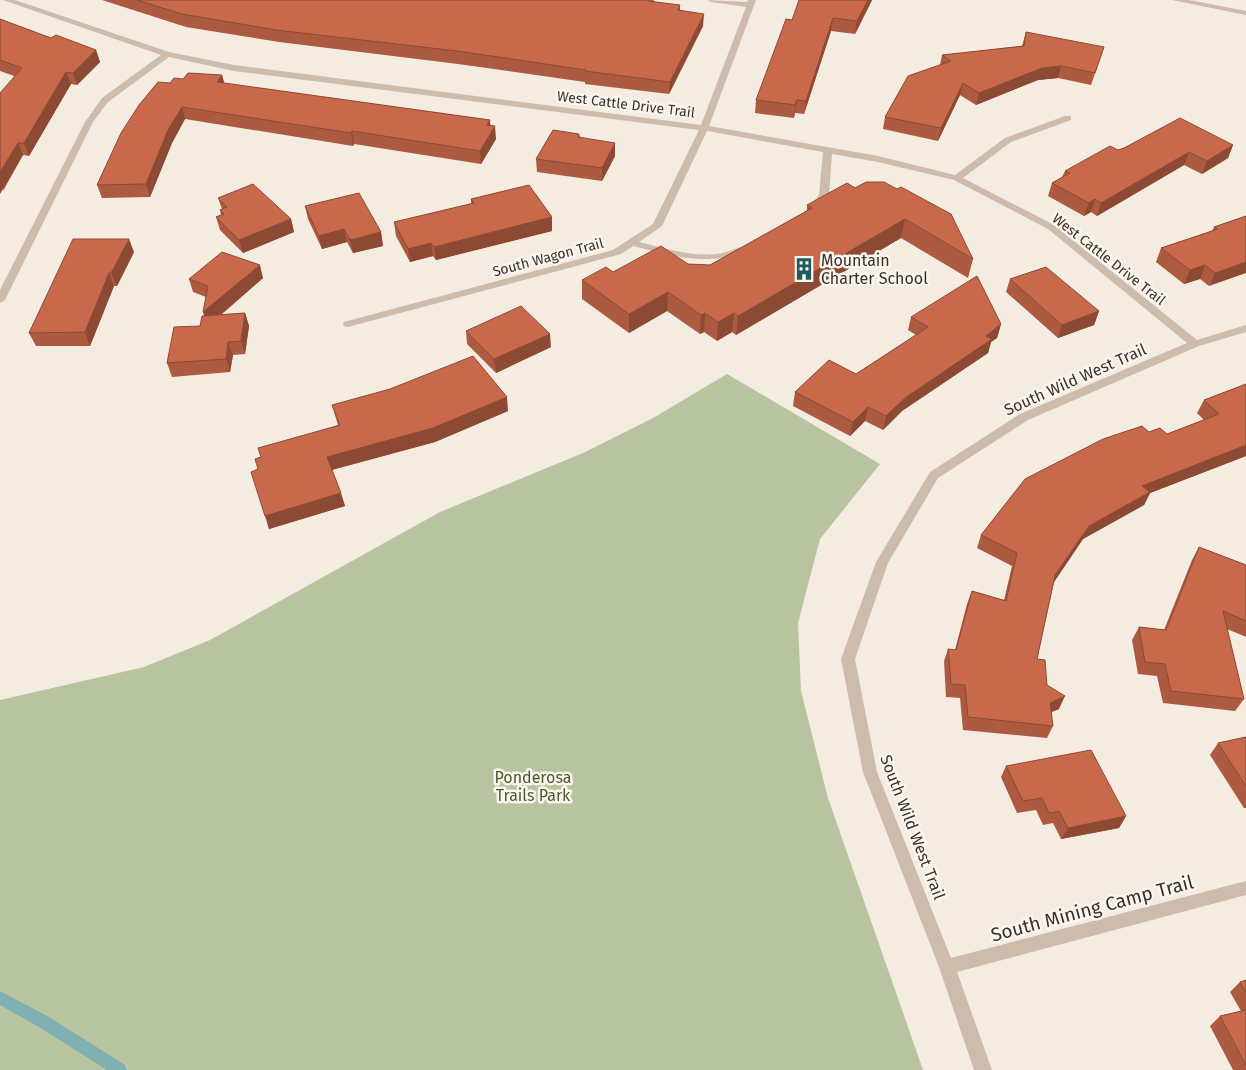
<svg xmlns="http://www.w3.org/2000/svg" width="1246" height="1070" font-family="'Fira Sans',sans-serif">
<rect width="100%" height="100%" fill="#f4ebe1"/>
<path fill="#b8c4a0" d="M727,374L880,464L820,539L798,623L801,691L828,798L923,1070H0V700L144,667L210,640L440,512L583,453L653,418Z"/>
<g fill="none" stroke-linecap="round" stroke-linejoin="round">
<path fill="#7fb0b2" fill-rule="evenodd" d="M0,991L49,1017L125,1065L127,1070H107L39,1027L0,1005Z"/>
<path fill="#cdbbac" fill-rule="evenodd" d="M3,0H15L169,52L234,65L701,125L746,7L711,2L707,0L747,2L748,0H756L709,126L878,156L955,175L1005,138L1065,116H1071V120L1011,142L963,178L1054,225L1197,340L1246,325V332L1199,346L1028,420L938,478L888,563L855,659L877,772L951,958L1246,881V895L957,972L992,1070H974L939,967L863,772L841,659L876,562L930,472L1020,414L1187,343L1048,229L954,180L878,162L832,154L829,195L814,212H808L806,210L819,195L823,152L707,131L662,226L639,242C665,248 691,257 717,254C727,253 735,248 744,246L749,249L748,251C706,267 674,256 633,246L621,254L348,327L344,326L343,324L344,322L613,250L653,224L699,130L234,71L169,57L108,102L93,122L5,300L0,303V290L85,122L102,98L161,55Z"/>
<path fill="#cdbbac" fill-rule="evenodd" d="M1172,0H1189L1246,11V15Z"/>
</g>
<path fill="#ac5a40" d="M102,0H654L653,2L680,5V11L703,26L669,94L585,84V82L458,64L279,42L186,27Z
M799,0H872L855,34L831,31L804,114L795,113L794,118L755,113L756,100L792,20Z
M0,19L51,38L96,50L100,62L77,85L71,84L29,156L23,155L3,191L14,76L0,71Z
M1026,32L1100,59L1091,85L1058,78L1038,80L976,105L960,95L938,141L883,129L885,117L940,65L942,55L1022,46Z
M170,83H224L490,120V125L496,139L481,164L354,144L353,146L185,119L172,143L150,197L102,198L97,185Z
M579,134L580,137L615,156L602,181L537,172L536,159Z
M1233,145L1228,158L1202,174L1184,165L1097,216L1091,212L1084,216L1048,196L1052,183L1062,177L1065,171L1118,150Z
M847,183L973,259L968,278L901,238L736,335L732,332L717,341L704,332L700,334L667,311L629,333L582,299V280L613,272L688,264L710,265L807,211V205Z
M218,198L291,219L294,232L243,253L220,230L216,217L221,215L220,210L222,209Z
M471,199L552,217V231L436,260L433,256L410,262L396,236L394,222L471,204Z
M305,206L381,232L383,246L353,253L347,242L322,249L308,219Z
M1246,216L1209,286L1200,279L1184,284L1156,262L1161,248L1212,231L1214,227Z
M134,252L117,286H114L90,346H36L29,333Z
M263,278L221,315L245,313L249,326L245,354L233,355L230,372L172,377L167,363L200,326L204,316L206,297L193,292L189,279Z
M1010,279L1099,311L1094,325L1058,338L1006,292Z
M911,317L1001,324L997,338L991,342L988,353L902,411L883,430L865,421L850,436L793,406L795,392L856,374L916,335L908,330Z
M466,331L551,347L496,373L467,344Z
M1246,384V456L1150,493L1144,505L1083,539L1054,582L1037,659L1047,685L1059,709L1051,712L1053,726L1047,738L963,730L960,698L946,697L944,661L948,649L955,650L967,604L972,591L1004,600L1012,566L977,548L981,535L1149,432L1167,434L1204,420L1197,413L1204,400Z
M332,405L508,411L435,442L332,470L345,506L269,529L258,469L261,457L338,425Z
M1199,547L1246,565V637L1227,629L1244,699L1235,711L1163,703L1157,676L1138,674L1132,640L1139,627L1164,630L1192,560Z
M1246,737V808H1244L1210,755L1218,743Z
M1006,766L1126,816L1119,828L1061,839L1053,823L1043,825L1036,810L1017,813L1001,777Z
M1246,980V1070H1233L1210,1026L1220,1016L1241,1011L1230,992L1240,982Z"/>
<path fill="#8c4a34" d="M868,0H872L855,34L857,21Z
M704,14L703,26L669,94L670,82Z
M833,18L831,31L804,114L806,101Z
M96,50L100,62L77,85L73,73Z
M1061,66L1058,78L1038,80L976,105L979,93L1042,68Z
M66,72L71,84L29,156L24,143Z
M222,75L226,88L217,82Z
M963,83L960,95L938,141L941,128Z
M797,100L795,113L794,118L795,105Z
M182,107L185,119L172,143L150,197L146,184L168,130Z
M490,120L491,133L495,126L496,139L481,164L480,151L487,125Z
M352,131L354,144L353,146L351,133Z
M18,143L23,155L0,194V172Z
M615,143V156L602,181V168Z
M1233,145L1228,158L1202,174L1207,161Z
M1189,152L1184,165L1097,216L1101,203Z
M1095,199L1091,212L1084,216L1089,203Z
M552,217V231L436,260L434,247Z
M291,219L294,232L243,253L239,240Z
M905,219L901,238L736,335L738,316Z
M344,229L347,242L322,249L319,236Z
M381,232L383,246L353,253L350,240Z
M129,239L134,252L117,286L111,273Z
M431,243L433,256L410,262L408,249Z
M1246,262V273L1209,286L1215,273Z
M260,265L263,278L207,326L203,312Z
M1205,265L1200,279L1184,284L1190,270Z
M109,273L114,286L90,346L85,332Z
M668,292L667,311L629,333V314Z
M1099,311L1094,325L1058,338L1062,325Z
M245,313L249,326L245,354L241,341Z
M705,313L704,332L700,334L701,315Z
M734,313L732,332L717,341L718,322Z
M1001,324L997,338L991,342L988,353L902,411L883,430L886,416L905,398Z
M550,334L551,347L496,373L494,359Z
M228,342L233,355L230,372L226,359Z
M507,397L508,411L435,442L331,470L327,457Z
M868,407L865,421L850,436L853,422Z
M1246,445V456L1150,493L1144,505L1083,539L1050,588L1055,575L1089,526L1142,486Z
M341,493L345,506L269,529L265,516Z
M1065,696L1059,709L1044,715L1050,703Z
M1126,816L1119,828L1061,839L1068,828Z"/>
<path fill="#c8694b" stroke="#8c4a34" d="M137,0H648V1L680,5L678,10L704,14L670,82L585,71L586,70L457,51L276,30L182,14Z
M799,0H868L857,21L833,18L806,101L797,100L795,105L756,100L786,19L792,20Z
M0,19L51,38L56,35L96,50L73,73L66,72L24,143H18L0,172V93L22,68L0,60Z
M1026,32L1104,47L1095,73L1061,66L1042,68L979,93L963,83L941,128L885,117L908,76L951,61L942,55L1024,46Z
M188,73L222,75L217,82L490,120L487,125L495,126L480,151L352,131L351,133L182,107L168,130L146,184L97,185L121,133L139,105L158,82L170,83L174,78L183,79Z
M1180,118L1233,145L1207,161L1189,152L1101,203L1095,199L1089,203L1052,183L1070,173L1065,171L1110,146L1118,150L1124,148Z
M553,130L579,134L578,137L615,143L602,168L536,159Z
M866,182H884L897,189L901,187L951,214L973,259L905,219L738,316L734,313L718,322L705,313L701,315L668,292L629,314L582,280L606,267L613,272L661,246L688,264L710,265L812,208L807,205L847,183L855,188Z
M253,184L291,219L239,240L216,217L224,214L220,210L227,207L218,198Z
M529,185L552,217L434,247L431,243L408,249L394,222L474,203L471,199Z
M359,193L381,232L350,240L344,229L319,236L305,206Z
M1246,216V262L1215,273L1205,265L1190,270L1161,248L1218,229L1214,227Z
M73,239H129L111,273H109L85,332L29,333Z
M222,252L260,265L203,312L208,286L189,279Z
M1046,267L1099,311L1062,325L1010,279Z
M977,276L1001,324L986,336L992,339L905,398L886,416L868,407L853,422L795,392L829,360L856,374L928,327L911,317Z
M521,306L550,334L494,359L466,331Z
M245,313L241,341L228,342L226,359L167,363L174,327L200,326L202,316Z
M473,356L507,397L433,428L327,457L341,493L265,516L251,472L258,469L255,459L261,457L258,448L340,425L332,405L390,389Z
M1246,384V445L1142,486L1150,492L1089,526L1055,575L1037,659L1045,660L1047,685L1065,696L1050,703L1053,726L968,717L965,685L951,684L948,649L956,650L972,591L1006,601L1017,553L981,535L1025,479L1103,439L1142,426L1149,432L1160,428L1167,434L1219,414L1204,400Z
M1199,547L1246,565V621L1223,611L1244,699L1171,691L1165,664L1145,662L1139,627L1166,630Z
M1246,737V786L1218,743Z
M1091,750L1126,816L1068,828L1059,811L1049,813L1042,798L1023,801L1006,766Z
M1246,980V992L1240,982Z
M1246,1010V1065L1220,1016Z"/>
<defs>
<symbol id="building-bare" viewBox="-9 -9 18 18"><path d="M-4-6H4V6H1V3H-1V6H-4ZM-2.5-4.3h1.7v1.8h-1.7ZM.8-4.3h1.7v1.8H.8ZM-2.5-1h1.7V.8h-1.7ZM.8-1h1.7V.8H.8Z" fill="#1f5a5e" stroke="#fbf5ee" stroke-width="2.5" paint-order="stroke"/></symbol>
</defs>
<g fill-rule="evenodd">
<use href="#building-bare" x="788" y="253" width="32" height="32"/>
</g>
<g text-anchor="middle" stroke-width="5" stroke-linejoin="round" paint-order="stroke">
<g font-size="14" fill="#3b302b" stroke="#fbf5ee">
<text transform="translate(626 104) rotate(7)" y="5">West Cattle Drive Trail</text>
<text transform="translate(548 257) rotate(-15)" y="5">South Wagon Trail</text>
<text transform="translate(1109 259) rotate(38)" y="5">West Cattle Drive Trail</text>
</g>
<g font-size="16" fill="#3b302b" stroke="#fbf5ee" text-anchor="start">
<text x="821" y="266">Mountain<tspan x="821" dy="18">Charter School</tspan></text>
</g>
<g font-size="16" fill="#3b302b" stroke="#fbf5ee">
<text transform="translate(1075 379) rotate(-24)" y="6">South Wild West Trail</text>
<text transform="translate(913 827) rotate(69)" y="6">South Wild West Trail</text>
</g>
<g font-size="16" fill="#4a5a2e" stroke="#fbf5ee">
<text x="533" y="783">Ponderosa<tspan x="533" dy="18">Trails Park</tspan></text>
</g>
<g font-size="19" fill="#3b302b" stroke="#fbf5ee">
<text transform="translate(1092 908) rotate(-15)" y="7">South Mining Camp Trail</text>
</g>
</g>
</svg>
